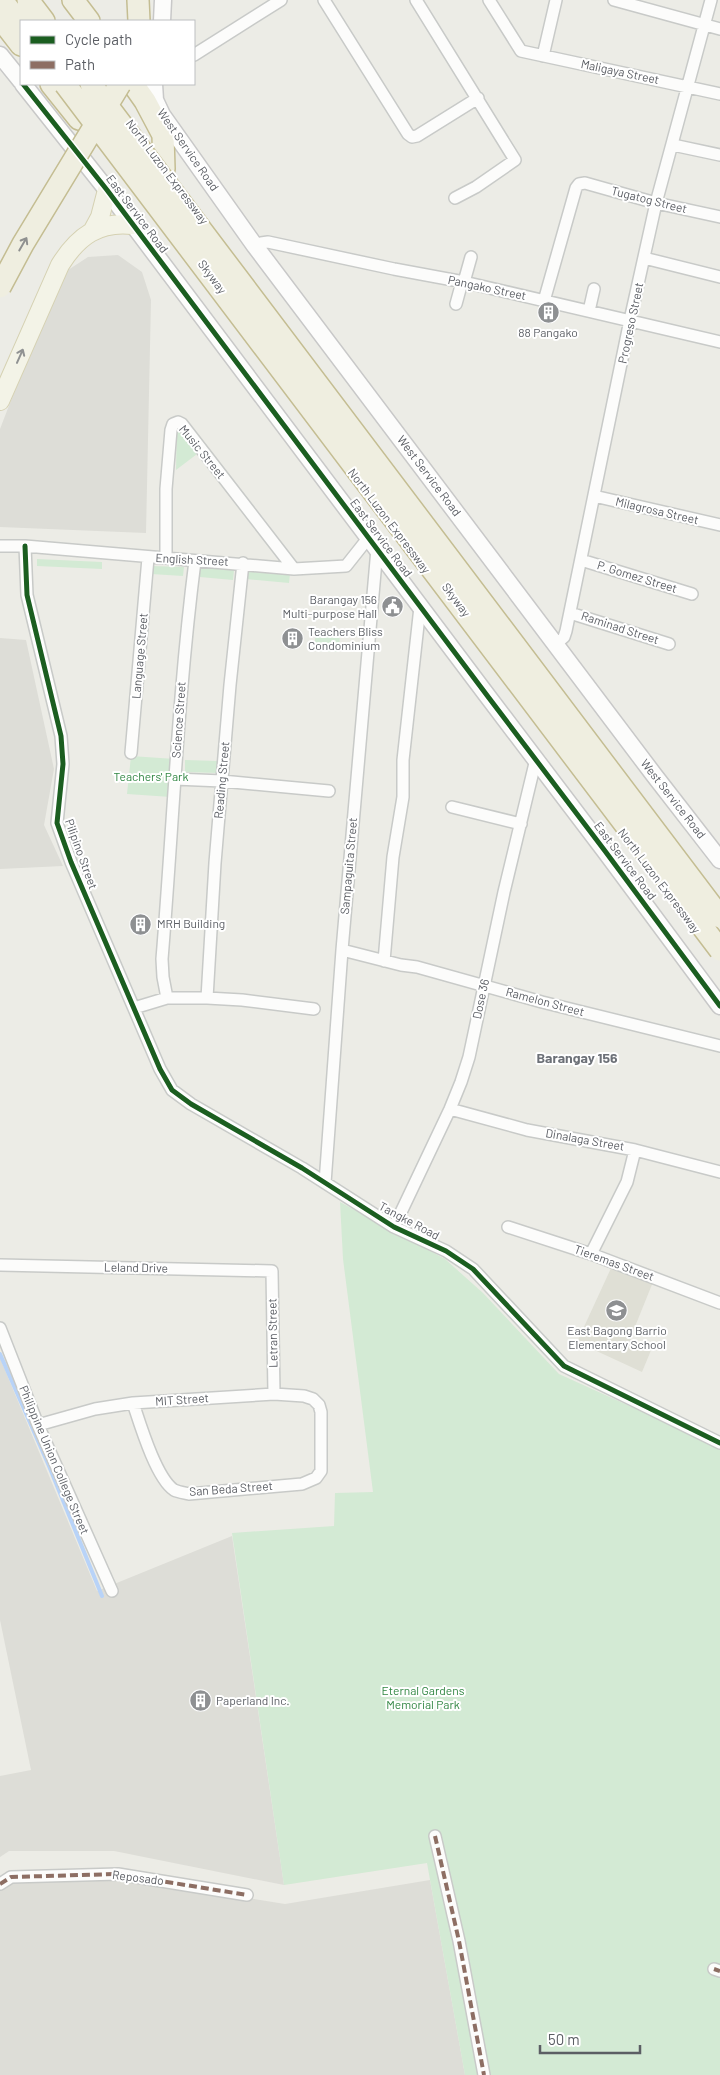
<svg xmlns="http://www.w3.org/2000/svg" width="720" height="2075" font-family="Barlow,sans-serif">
<rect width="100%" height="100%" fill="#ecece6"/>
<path fill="#ddddd7" d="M118,255L142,272L151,300L146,533L0,527V429L45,312L65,272L88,257Z
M0,638L26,640L54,769L44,825L63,866L0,869Z
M0,1358L97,1591L232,1536L284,1885L114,1851H9L0,1857V1776L31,1770L0,1620Z
M85,1876L194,1889L285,1904L430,1880L465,2075H0V1887L11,1879Z"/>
<path fill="#dfdfd5" d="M612,1266L653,1282L630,1339L652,1348L642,1372L577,1342Z"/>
<path fill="#d3ead4" d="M177,423L201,451L176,470Z
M37,559L102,562V569L37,566Z
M151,566L184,567L183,576L151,574Z
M200,568L234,570L233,580L200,577Z
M247,570L290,574L289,583L246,579Z
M316,629H340L339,652L314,651Z
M131,756L175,759L171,797L127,794Z
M185,760L218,761V773L185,772Z
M340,1202L445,1259L483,1293L559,1374L720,1447V2075H465L427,1863L284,1885L232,1533L334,1526L335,1493L373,1492L343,1259Z"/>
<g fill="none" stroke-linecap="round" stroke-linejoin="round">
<path stroke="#b8d3f8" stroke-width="4" d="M0,1354L49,1466L102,1596"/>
<defs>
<path id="street" d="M324,0L408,134L412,137L417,136L478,98
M416,0L515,160L476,187L455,198
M489,0L521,51L720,94
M614,0L720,29
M194,55L281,0
M543,56L556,0
M673,145L720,155
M255,246L261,243L268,242L394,269L464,282L720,342
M644,258L720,277
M464,282L471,257
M544,301L576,188L579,184L585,183L656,203L720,217
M456,304L462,282
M589,311L594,289
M594,496L720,525
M0,546H25L294,569L346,566L369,537
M25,546L27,595L61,736L63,764L57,823L71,862L160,1069L172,1090L191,1104L302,1168L394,1227L446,1251L473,1269L564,1366L720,1443
M166,558V489L171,430L173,424L178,422L182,424L294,569
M581,560L692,594
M570,613L669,644
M555,645L564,637L566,631L630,320L656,203L711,0
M131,753L148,558
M175,779L222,781L329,791
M452,807L521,824
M342,950L401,965L417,967L542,1002L720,1046
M384,961L393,857L403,797V760L420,607
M167,998L163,977L162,959C173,826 178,693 195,561
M207,998L215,863L230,685L243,563
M134,1008L167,998H207L242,1000L314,1009
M450,1109L527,1130L635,1150L720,1172
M325,1183L342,950L377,549
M394,1227L450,1109L461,1082L469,1057L504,892L536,759
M508,1227L591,1254L720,1303
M591,1254L627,1182L635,1150
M0,1265L272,1271L274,1394
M0,1328L38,1425L112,1591
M38,1425L95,1409L133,1403L274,1394L304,1396L313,1399L319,1405L321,1412V1471L316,1478L302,1484L189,1494C185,1493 178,1492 174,1490C156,1478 140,1424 133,1403
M435,1836L459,1941L484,2075
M0,1884L11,1877L118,1874L247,1895
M714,1969L720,1971"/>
<path id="secondary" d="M162,21L163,0
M0,55L21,81
M23,84L107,190L489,698L605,851L720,1006
M154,84L155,100L162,115L255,246L654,775L720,860"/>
<path id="primary" d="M93,230L100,217L107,190
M0,401L60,265C78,236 99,221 133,225"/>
<path id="highway" d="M2,0L21,25
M28,0L44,21
M73,0L89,21
M138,0L139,21
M0,18L21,45
M51,84L79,119
M133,84L145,101L163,135L164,169"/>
</defs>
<use href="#street" stroke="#c8cac8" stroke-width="14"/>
<use href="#secondary" stroke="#c8c8c8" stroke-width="19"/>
<use href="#primary" stroke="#d5d1b2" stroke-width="20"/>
<use href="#highway" stroke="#c4bd92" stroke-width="24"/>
<use href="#street" stroke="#fcfcfb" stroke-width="11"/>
<use href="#secondary" stroke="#fcfcfb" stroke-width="16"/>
<use href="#primary" stroke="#f3f3e7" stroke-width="18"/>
<use href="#highway" stroke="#efeee0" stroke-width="21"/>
<defs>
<path id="highway-bridge" d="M65,84L720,950
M91,84L720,917
M0,287L23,244L120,84"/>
</defs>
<use href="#highway-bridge" stroke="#c4bd92" stroke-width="24" stroke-linecap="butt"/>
<use href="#highway-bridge" stroke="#efeee0" stroke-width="21"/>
<path stroke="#8d6e63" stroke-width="4" stroke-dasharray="8 4" stroke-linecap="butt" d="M435,1836L459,1941L484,2075
M0,1884L11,1877L118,1874L247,1895
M714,1969L720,1971"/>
<defs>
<path id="cycleway" d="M23,84L107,190L489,698L605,851L720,1006
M25,546L27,595L61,736L63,764L57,823L71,862L160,1069L172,1090L191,1104L302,1168L394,1227L446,1251L473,1269L564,1366L720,1443"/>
</defs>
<use href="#cycleway" stroke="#fff" stroke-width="8"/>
<use href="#cycleway" stroke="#1b5e20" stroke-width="5"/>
</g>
<defs><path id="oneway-shaft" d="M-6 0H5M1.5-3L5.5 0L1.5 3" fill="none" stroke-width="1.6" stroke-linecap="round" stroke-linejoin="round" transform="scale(1.25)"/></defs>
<use stroke="#8f908f" href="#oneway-shaft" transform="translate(23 244) rotate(-60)"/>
<use stroke="#909292" href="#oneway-shaft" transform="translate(20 356) rotate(-66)"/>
<defs>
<symbol id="building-disc" viewBox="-11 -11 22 22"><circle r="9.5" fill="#8e9092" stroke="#fff"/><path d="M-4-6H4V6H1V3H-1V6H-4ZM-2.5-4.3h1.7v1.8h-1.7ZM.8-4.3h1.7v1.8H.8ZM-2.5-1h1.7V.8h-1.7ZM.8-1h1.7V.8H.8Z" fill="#fff"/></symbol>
<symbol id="civic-disc" viewBox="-11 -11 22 22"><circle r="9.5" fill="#8e9092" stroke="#fff"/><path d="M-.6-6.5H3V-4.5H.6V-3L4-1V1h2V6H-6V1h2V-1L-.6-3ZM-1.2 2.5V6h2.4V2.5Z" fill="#fff"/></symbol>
<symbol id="school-disc" viewBox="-11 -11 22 22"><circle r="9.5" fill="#8e9092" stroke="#fff"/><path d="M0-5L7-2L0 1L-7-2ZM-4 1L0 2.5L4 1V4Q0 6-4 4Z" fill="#fff"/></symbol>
</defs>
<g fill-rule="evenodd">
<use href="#building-disc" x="536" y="300" width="25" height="25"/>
<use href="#civic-disc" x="380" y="594" width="25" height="25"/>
<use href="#building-disc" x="280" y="626" width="25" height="25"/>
<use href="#building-disc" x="128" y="912" width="25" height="25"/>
<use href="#school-disc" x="604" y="1298" width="25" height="25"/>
<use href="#building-disc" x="188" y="1688" width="25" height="25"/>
</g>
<g text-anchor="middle" stroke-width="4" stroke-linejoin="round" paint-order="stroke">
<g font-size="12" fill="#5b5e64" stroke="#fff">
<text transform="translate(620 72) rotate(12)" y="4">Maligaya Street</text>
<text transform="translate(188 150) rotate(55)" y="4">West Service Road</text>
<text transform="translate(167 172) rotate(53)" y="4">North Luzon Expressway</text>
<text transform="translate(649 200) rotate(14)" y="4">Tugatog Street</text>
<text transform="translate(137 214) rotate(53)" y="4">East Service Road</text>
<text transform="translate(212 277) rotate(53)" y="4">Skyway</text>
<text transform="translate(487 288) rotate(12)" y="4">Pangako Street</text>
<text transform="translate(631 323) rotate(-78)" y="4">Progreso Street</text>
<text transform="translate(202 452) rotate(51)" y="4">Music Street</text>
<text transform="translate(429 476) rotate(53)" y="4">West Service Road</text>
<text transform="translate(657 511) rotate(13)" y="4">Milagrosa Street</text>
<text transform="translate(389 521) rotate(53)" y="4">North Luzon Expressway</text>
<text transform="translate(381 538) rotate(53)" y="4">East Service Road</text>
<text transform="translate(192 560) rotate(3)" y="4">English Street</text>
<text transform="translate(637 577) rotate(17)" y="4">P. Gomez Street</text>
<text transform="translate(456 600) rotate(53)" y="4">Skyway</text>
<text transform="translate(620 628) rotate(18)" y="4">Raminad Street</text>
<text transform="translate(140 656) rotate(-85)" y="4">Language Street</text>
<text transform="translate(179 720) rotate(-86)" y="4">Science Street</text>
<text transform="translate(222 780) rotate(-85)" y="4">Reading Street</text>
<text transform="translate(673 799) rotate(52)" y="4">West Service Road</text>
<text transform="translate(81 854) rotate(70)" y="4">Pilipino Street</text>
<text transform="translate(625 861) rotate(53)" y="4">East Service Road</text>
<text transform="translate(349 866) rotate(-85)" y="4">Sampaguita Street</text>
<text transform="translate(659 881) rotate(53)" y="4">North Luzon Expressway</text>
<text transform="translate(481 999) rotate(-78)" y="4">Dose 36</text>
<text transform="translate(545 1002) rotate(15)" y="4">Ramelon Street</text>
<text transform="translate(585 1140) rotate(10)" y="4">Dinalaga Street</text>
<text transform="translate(409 1221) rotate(28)" y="4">Tangke Road</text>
<text transform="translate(614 1263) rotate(20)" y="4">Tieremas Street</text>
<text transform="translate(136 1268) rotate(1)" y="4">Leland Drive</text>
<text transform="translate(273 1333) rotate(-91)" y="4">Letran Street</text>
<text transform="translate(182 1400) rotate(-4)" y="4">MIT Street</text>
<text transform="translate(54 1460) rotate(67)" y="4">Philippine Union College Street</text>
<text transform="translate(231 1489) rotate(-4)" y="4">San Beda Street</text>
<text transform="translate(138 1878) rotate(7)" y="4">Reposado</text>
</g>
<g font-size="12" fill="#5b5e64" stroke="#fff" text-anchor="start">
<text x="548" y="337" text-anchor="middle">88 Pangako</text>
<text x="377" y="604" text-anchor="end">Barangay 156<tspan x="377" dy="14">Multi-purpose Hall</tspan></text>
<text x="308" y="636">Teachers Bliss<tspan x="308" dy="14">Condominium</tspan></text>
<text x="157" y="928">MRH Building</text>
<text x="617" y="1335" text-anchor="middle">East Bagong Barrio<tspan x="617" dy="14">Elementary School</tspan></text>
<text x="216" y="1705">Paperland Inc.</text>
</g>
<g font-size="12" fill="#308642" stroke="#fff">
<text x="151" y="781">Teachers' Park</text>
<text x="423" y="1695">Eternal Gardens<tspan x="423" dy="14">Memorial Park</tspan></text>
</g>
<g font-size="14" font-weight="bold" fill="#6c7077" stroke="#fff">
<text x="577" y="1063">Barangay 156</text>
</g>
</g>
<rect x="20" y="20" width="175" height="65" fill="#ffffff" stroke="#bdbfc1"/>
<rect x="30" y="36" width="25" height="8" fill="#1b5e20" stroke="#bdbfc1"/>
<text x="65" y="45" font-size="15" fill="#5b5e64">Cycle path</text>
<rect x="30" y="61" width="25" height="8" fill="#8d6e63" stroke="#bdbfc1"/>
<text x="65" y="70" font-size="15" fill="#5b5e64">Path</text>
<path d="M540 2045v8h100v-8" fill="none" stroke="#5b5e64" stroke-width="2.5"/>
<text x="548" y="2045" font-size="15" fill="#5b5e64" stroke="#ffffff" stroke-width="4" paint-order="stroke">50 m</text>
</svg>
